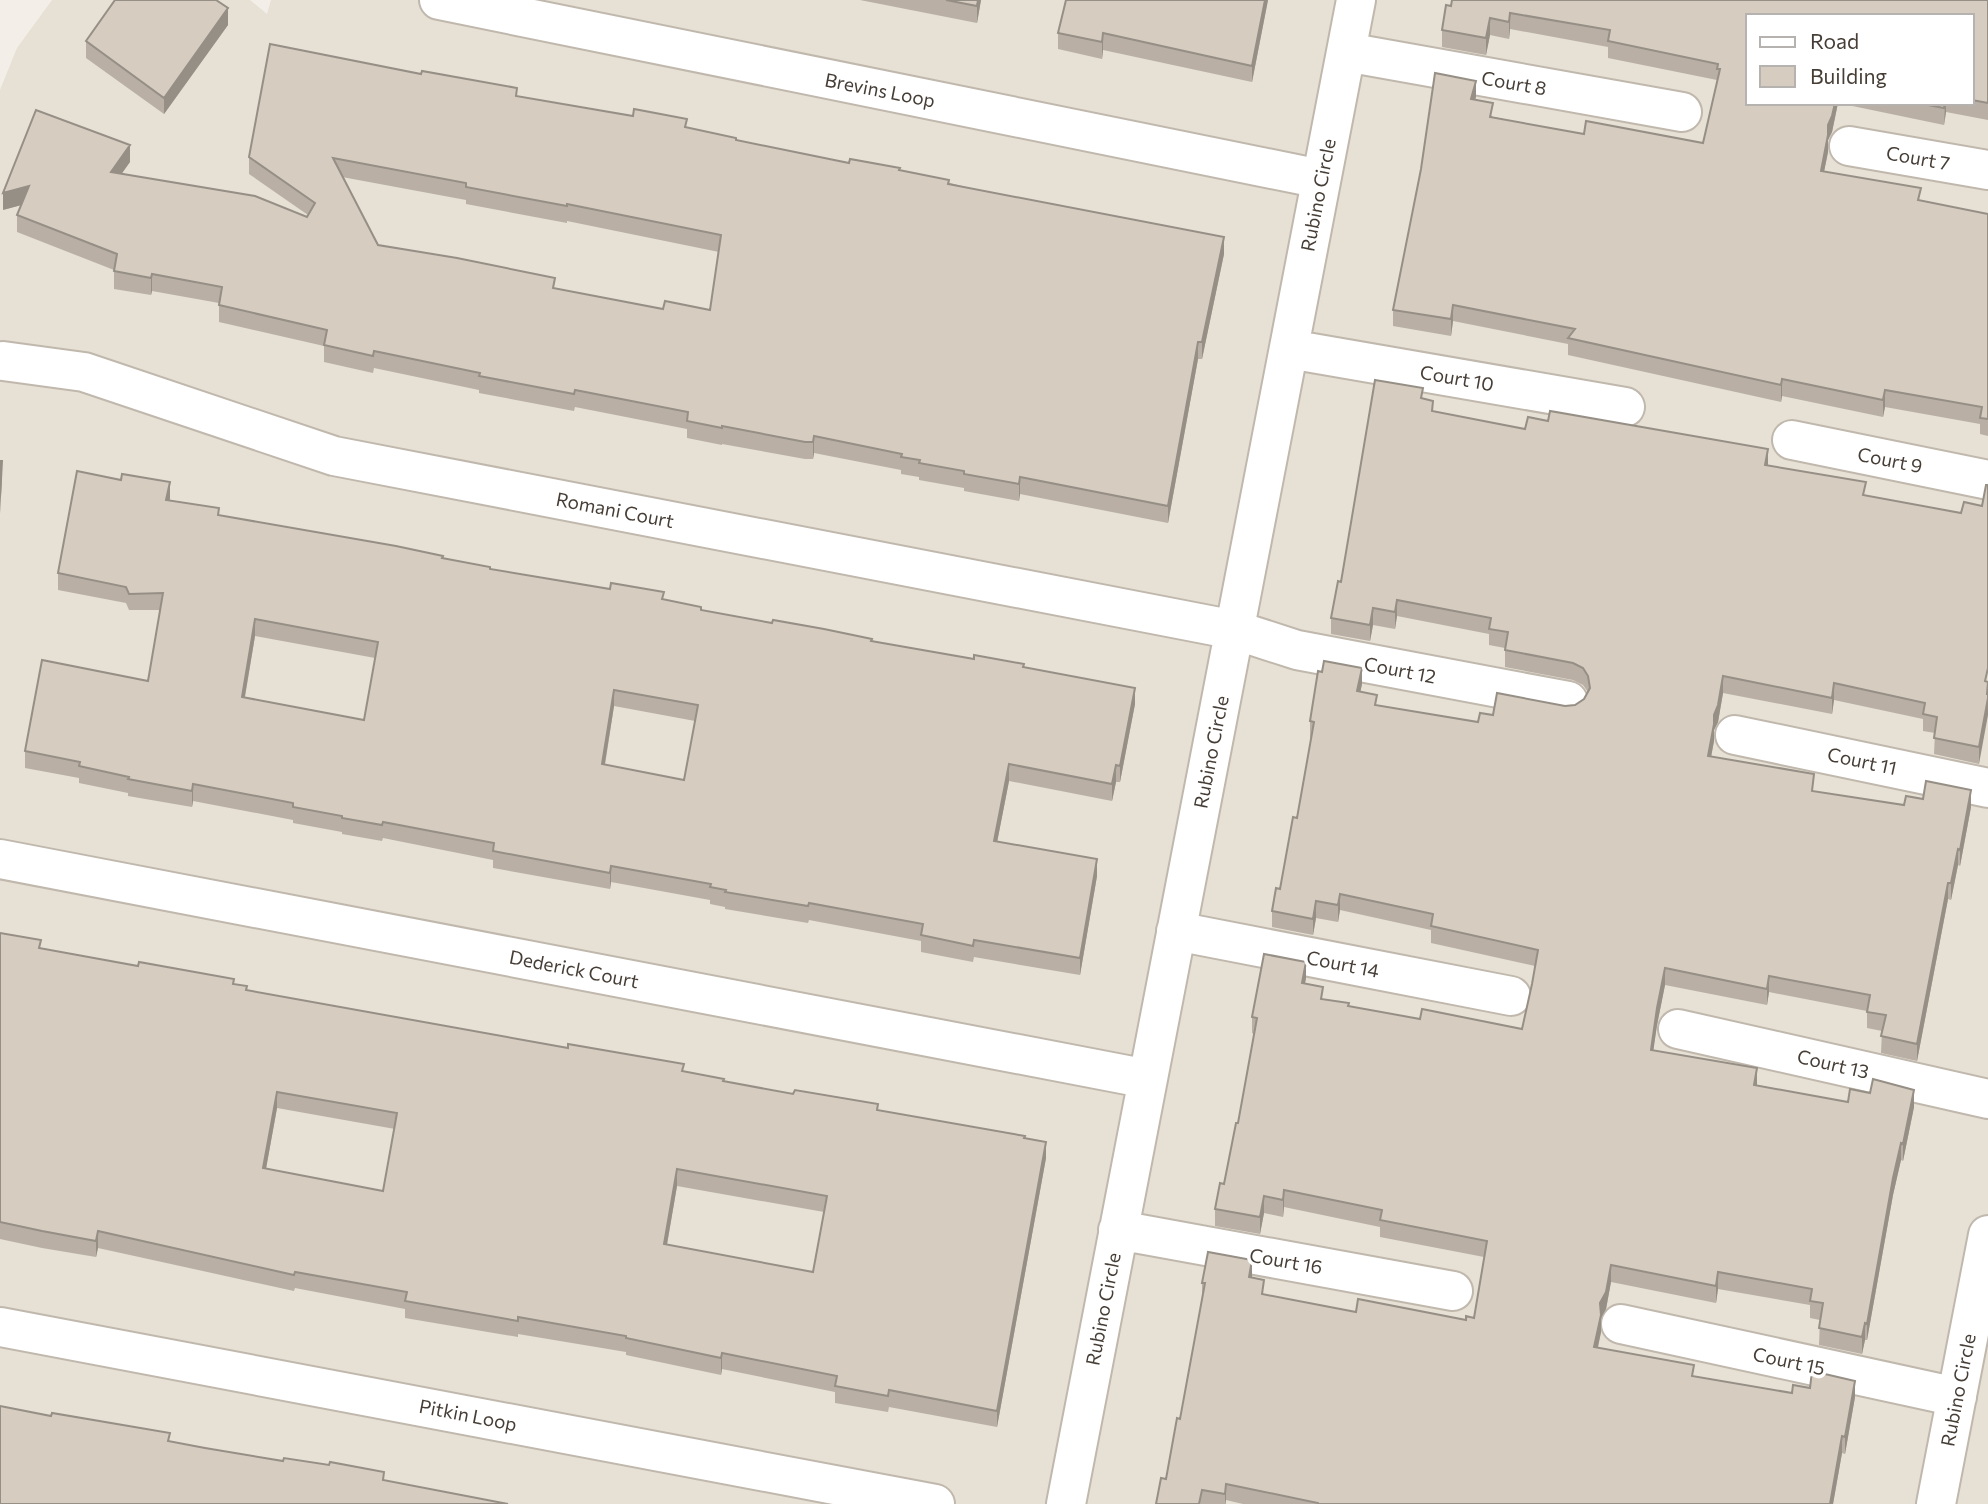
<svg xmlns="http://www.w3.org/2000/svg" width="1988" height="1504" font-family="Commissioner,sans-serif">
<rect width="100%" height="100%" fill="#f3eee7"/>
<path fill="#e6e0d5" fill-rule="evenodd" d="M52,0H250L267,14L271,0H1988V1504H0V90L17,48ZM1748,16H1972V103H1748Z"/>
<g fill="none" stroke-linecap="round" stroke-linejoin="round">
<defs>
<path id="minor" d="M439,0L1321,179
M1346,52L1682,112
M1849,146L1988,170
M1289,349L1625,407
M3,361L84,372L334,456L1235,630L1297,650L1568,701
M1792,440L1988,480
M1735,735L1988,788
M0,859L1148,1079
M1176,931L1511,996
M1678,1029L1988,1099
M1118,1230L1453,1291
M1621,1324L1957,1397
M0,1327L935,1504
M1066,1504L1356,0
M1936,1504L1988,1235"/>
</defs>
<use href="#minor" stroke="#c1b8ad" stroke-width="42"/>
<use href="#minor" stroke="#fff" stroke-width="38"/>
</g>
<path fill="#b9afa5" fill-rule="evenodd" d="M860,0H981L977,23Z
M1268,0L1252,82L1103,50L1102,59L1058,49V33Z
M1988,0V120L1946,112L1944,125L1838,103L1832,132L1828,140V152L1824,171L1921,201L1988,214V436L1980,434V424L1885,407L1883,417L1782,396L1781,402L1568,355V344L1453,321L1451,336L1393,326V310L1476,97L1475,100L1493,117L1584,134L1703,143L1717,85V80L1608,58V47L1510,29L1509,39L1490,35L1486,55L1442,47V30L1451,6ZM1972,16V103H1748Z
M228,25L164,114L86,58V41Z
M517,96L687,128L736,141L849,163L900,170L1224,254L1202,359H1198L1168,523L1020,494L1019,501L964,491V488L919,480V477L901,474V470L814,453L813,459H805L722,444V445L687,438V429L575,407L574,411L479,393V390L374,368L373,373L324,362V346L219,322V303L152,291L151,295L114,289V270L17,232V215L21,205L3,210L130,162L121,173L307,217L308,215L249,174V157ZM342,177L466,200V204L567,223V221L719,252L710,310L663,309L555,288L378,245Z
M1423,398L1433,412L1525,429L1768,465L1866,496L1961,513L1982,506L1979,764L1934,754L1935,733L1923,731V719L1834,700L1832,714L1723,693L1718,722L1714,730V741L1711,757L1814,791L1904,805L1971,807L1960,866L1958,865L1951,900L1948,899L1917,1061L1881,1053L1882,1031L1867,1028V1011L1769,992L1767,1005L1665,985L1657,1025L1653,1051L1757,1085L1848,1102L1914,1107L1903,1161L1901,1160L1893,1195L1867,1340H1865L1862,1354L1819,1345L1820,1320L1810,1318V1305L1718,1289L1716,1303L1611,1282L1606,1309L1601,1318V1332L1598,1348L1694,1377L1792,1393L1855,1397L1845,1454L1842,1453L1833,1504H1243L1226,1500V1504H1156L1166,1479L1180,1419L1202,1298V1283L1252,1277L1264,1295L1356,1312L1466,1320L1474,1318L1484,1257L1380,1237V1227L1284,1207L1283,1217L1264,1213L1260,1234L1215,1226V1209L1224,1184L1238,1123L1254,1034L1252,1033V1017L1306,978L1305,983L1323,999L1349,1006L1420,1019L1522,1029L1532,984L1535,966L1431,943V930L1340,910L1338,922L1316,918L1313,935L1272,927V911L1280,889L1297,818L1311,738H1310V721L1362,684L1360,692L1377,706L1478,722L1493,715L1575,705L1584,699L1588,692L1583,685L1573,680L1505,667V648L1489,645V634L1397,616L1395,629L1373,625L1370,641L1331,634V618L1341,582Z
M121,480L170,498L169,501L219,515L490,569L664,600L701,610L974,659L1024,667L1135,704L1120,782H1116L1112,801L1009,781L997,842L1097,876L1080,975L974,957L973,962L921,952V941L809,920L808,923L725,909V907L710,904V900L611,882L610,889L493,868V860L383,838L382,841L342,834V832L293,823V820L193,801L192,807L128,796V793L79,783V778L25,768V751L148,681L160,610H129L126,603L58,590V573ZM255,636L375,658L364,720L245,697ZM614,706L695,721L684,780L605,765Z
M0,933L41,948L234,984L247,990L684,1071L724,1081L1025,1138L1046,1158L997,1427L889,1407L888,1412L835,1403V1392L722,1369L721,1375L626,1355V1352L518,1334V1337L405,1318V1309L295,1288L294,1291L98,1248L96,1257L42,1248L0,1239ZM277,1108L395,1129L383,1191L266,1169ZM677,1186L824,1212L813,1272L667,1245Z"/>
<path fill="#968f86" d="M978,0H981L977,23V6Z
M1265,0H1268L1252,82V66Z
M228,8V25L164,114V98Z
M1510,13V29L1509,39V22Z
M1490,18V35L1486,55V38Z
M1103,33V50L1102,59V42Z
M1476,81V97L1471,116V99Z
M1835,103H1838L1832,132L1828,140V152L1821,187V171L1828,125Z
M1945,103H1946V112L1944,125Z
M130,145V162L111,189V172Z
M29,186V203L3,210V193Z
M1224,237V254L1202,359V342Z
M152,274V291L151,295V278Z
M1453,305V321L1451,336V319Z
M1198,342V359L1168,523V506Z
M1782,379V396L1781,402V385Z
M1885,390V407L1883,417V400Z
M814,436V453L813,459V442Z
M1768,449V466L1765,465Z
M2,461V478L0,514V497Z
M1020,477V494L1019,501V484Z
M170,482V498L166,517V500Z
M1397,600V616L1395,629V612Z
M1373,608V625L1370,641V625Z
M255,619V636L242,713V697Z
M1362,668V684L1357,708V691Z
M1723,676V693L1718,722L1714,730V741L1708,773V756L1714,715Z
M1834,683V700L1832,714V698Z
M1988,686V715L1979,764V747Z
M1135,688V704L1120,782V766Z
M614,690V706L602,781V764Z
M1009,764V781L994,858V841Z
M1116,765V782L1112,801V784Z
M193,784V801L192,807V791Z
M1971,790V807L1960,866V850Z
M1958,849V865L1951,900V883Z
M1097,859V876L1080,975V958Z
M611,866V882L610,889V873Z
M1948,883V899L1917,1061V1044Z
M1340,894V910L1338,922V905Z
M1316,901V918L1313,935V919Z
M1306,962V978L1302,999V983Z
M1665,968V985L1657,1025L1651,1067V1050L1657,1008Z
M1769,976V992L1767,1005V989Z
M1757,1068V1085L1754,1101V1085Z
M1914,1090V1107L1903,1161V1144Z
M277,1092V1108L263,1185V1168Z
M1046,1142V1158L997,1427V1411Z
M1901,1143V1160L1893,1195L1867,1340V1324L1893,1178Z
M677,1169V1186L664,1261V1244Z
M1284,1190V1207L1283,1217V1200Z
M1264,1196V1213L1260,1234V1217Z
M98,1231V1248L96,1257V1241Z
M1252,1260V1277L1249,1294V1277Z
M1611,1265V1282L1606,1309L1601,1318V1332L1594,1364V1347L1600,1303Z
M1718,1272V1289L1716,1303V1286Z
M1865,1323V1340L1862,1354V1337Z
M722,1353V1369L721,1375V1358Z
M1855,1381V1397L1845,1454V1437Z
M1842,1436V1453L1833,1504H1830Z
M1226,1484V1500L1225,1504V1494Z"/>
<path fill="#d7ccc0" stroke="#968f86" stroke-width="2" fill-rule="evenodd" d="M115,0H216L228,8L164,98L86,41Z
M946,0H978L977,6Z
M1066,0H1265L1252,66L1103,33L1102,42L1058,33Z
M1452,0H1988V103L1972,100V16H1748V103H1835L1832,116L1828,125V135L1821,171L1921,188L1918,200L1988,214V419L1980,418L1982,407L1885,390L1883,400L1782,379L1781,385L1568,338L1575,329L1453,305L1451,319L1393,310L1421,169L1435,73L1476,81L1471,99L1493,103L1490,117L1584,134L1586,121L1703,143L1720,69H1717L1718,64L1608,41L1610,30L1510,13L1509,22L1490,18L1486,38L1442,30L1446,5L1451,6Z
M270,44L421,74L422,71L517,88L516,96L633,116L634,109L687,119L685,127L736,138V140L849,163L850,159L900,168L899,170L949,180L948,184L1224,237L1202,342H1198L1168,506L1020,477L1019,484L964,474V471L919,463L920,460L901,457L902,454L814,436L813,442H805L722,426V428L687,421L688,412L575,390L574,394L479,376L480,373L374,351L373,356L324,345L327,330L219,305L222,287L152,274L151,278L114,271L117,254L17,215L29,186L3,193L36,110L130,145L111,172L255,196L307,217L315,203L249,157ZM333,158L466,183V187L567,206V204L721,235L710,310L665,301L663,309L553,288L555,278L457,258L378,245Z
M1918,103H1945L1944,108Z
M1375,380L1423,388L1421,398L1433,401L1432,411L1525,429L1528,417L1548,421L1550,411L1768,449L1765,465L1866,482L1863,495L1961,513L1964,502L1982,506L1986,485H1988V668L1985,681L1988,682L1987,694H1988V698L1979,747L1934,738L1937,717L1923,714L1925,703L1834,683L1832,698L1723,676L1718,705L1714,715V724L1708,756L1814,774L1812,791L1904,805L1906,796L1923,799L1926,781L1971,790L1960,850L1958,849L1951,883H1948L1917,1044L1881,1036L1886,1015L1867,1012L1870,995L1769,976L1767,989L1665,968L1657,1008L1651,1050L1757,1068L1754,1085L1848,1102L1850,1089L1870,1093L1873,1079L1914,1090L1903,1144L1901,1143L1893,1178L1867,1324L1865,1323L1862,1337L1819,1328L1823,1303L1810,1301L1812,1289L1718,1272L1716,1286L1611,1265L1606,1292L1600,1303L1601,1315L1594,1347L1694,1365L1692,1376L1792,1393L1793,1385L1810,1388L1812,1371L1855,1381L1845,1437L1842,1436L1830,1504H1318V1503L1226,1484L1225,1494L1202,1490L1199,1504H1156L1161,1478L1166,1479L1177,1418L1180,1419L1205,1283H1202L1208,1252L1252,1260L1249,1277L1264,1280L1262,1294L1356,1312L1358,1299L1466,1320V1316L1474,1318L1487,1241L1380,1220L1382,1210L1284,1190L1283,1200L1264,1196L1260,1217L1215,1209L1220,1183L1224,1184L1236,1123H1238L1257,1018L1252,1017L1264,954L1306,962L1302,983L1323,987L1321,999L1349,1003L1348,1006L1420,1019L1422,1009L1522,1029L1532,984L1538,950L1431,926L1433,914L1340,894L1338,905L1316,901L1313,919L1272,911L1276,888L1280,889L1293,817L1297,818L1314,722L1310,721L1318,671L1322,672L1324,661L1362,668L1357,691L1377,695L1375,705L1478,722L1480,713L1493,715L1497,693L1565,706L1575,705L1584,699L1590,688L1588,676L1583,668L1573,663L1505,650L1508,632L1489,629L1491,618L1397,600L1395,612L1373,608L1370,625L1331,618L1338,581L1341,582Z
M0,461H2L0,497Z
M77,471L121,480L122,474L170,482L166,500L219,508L218,515L396,546L443,556L442,558L490,567V569L610,589L611,583L664,592L662,599L701,607V610L772,623L773,620L824,629L872,639L871,641L974,659V655L1024,664L1023,667L1135,688L1120,766L1116,765L1112,784L1009,764L994,841L1097,859L1080,958L974,940L973,946L921,935L923,924L809,903L808,906L725,892L726,890L710,887L711,884L611,866L610,873L493,851L494,843L383,822L382,825L342,818V816L293,807V803L193,784L192,791L128,779L129,777L79,766L80,762L25,751L42,660L148,681L163,593L129,594L126,587L58,573ZM255,619L378,642L364,720L242,697ZM614,690L698,705L684,780L602,764Z
M0,933L41,940L39,948L138,966L139,962L234,979L233,984L247,986L246,990L568,1048V1044L684,1064L682,1071L724,1079L723,1081L793,1094L795,1090L878,1104L877,1110L1025,1136L1024,1138L1046,1142L997,1411L889,1390L888,1396L835,1386L837,1376L722,1353L721,1358L626,1338V1336L518,1317V1321L405,1301L407,1292L295,1272L294,1275L98,1231L96,1241L42,1231L0,1222ZM277,1092L397,1113L383,1191L263,1168ZM677,1169L827,1196L813,1272L664,1244Z
M0,1406L51,1416L52,1413L170,1433L168,1441L205,1448L283,1461L284,1458L329,1465L330,1462L384,1472L383,1480L508,1504H0Z"/>
<g text-anchor="middle" stroke-width="7" stroke-linejoin="round" paint-order="stroke">
<g font-size="19" fill="#463e36" stroke="#fff">
<text transform="translate(1514 83) rotate(10)" y="7">Court 8</text>
<text transform="translate(880 90) rotate(11)" y="7">Brevins Loop</text>
<text transform="translate(1918 158) rotate(10)" y="7">Court 7</text>
<text transform="translate(1318 195) rotate(-79)" y="7">Rubino Circle</text>
<text transform="translate(1457 378) rotate(10)" y="7">Court 10</text>
<text transform="translate(1890 460) rotate(11)" y="7">Court 9</text>
<text transform="translate(615 510) rotate(11)" y="7">Romani Court</text>
<text transform="translate(1400 670) rotate(11)" y="7">Court 12</text>
<text transform="translate(1211 752) rotate(-79)" y="7">Rubino Circle</text>
<text transform="translate(1862 761) rotate(12)" y="7">Court 11</text>
<text transform="translate(1343 964) rotate(11)" y="7">Court 14</text>
<text transform="translate(574 969) rotate(11)" y="7">Dederick Court</text>
<text transform="translate(1833 1064) rotate(13)" y="7">Court 13</text>
<text transform="translate(1286 1261) rotate(10)" y="7">Court 16</text>
<text transform="translate(1103 1309) rotate(-79)" y="7">Rubino Circle</text>
<text transform="translate(1789 1361) rotate(12)" y="7">Court 15</text>
<text transform="translate(1958 1390) rotate(-79)" y="7">Rubino Circle</text>
<text transform="translate(468 1415) rotate(11)" y="7">Pitkin Loop</text>
</g>
</g>
<rect x="1746" y="14" width="228" height="91" fill="#ffffff" stroke="#b5b2af" stroke-width="2"/>
<rect x="1760" y="37" width="35" height="10" fill="#ffffff" stroke="#b5b2af" stroke-width="2"/>
<text x="1810" y="49" font-size="21" fill="#463e36">Road</text>
<rect x="1760" y="66" width="35" height="21" fill="#d7ccc0" stroke="#b5b2af" stroke-width="2"/>
<text x="1810" y="84" font-size="21" fill="#463e36">Building</text>
</svg>
